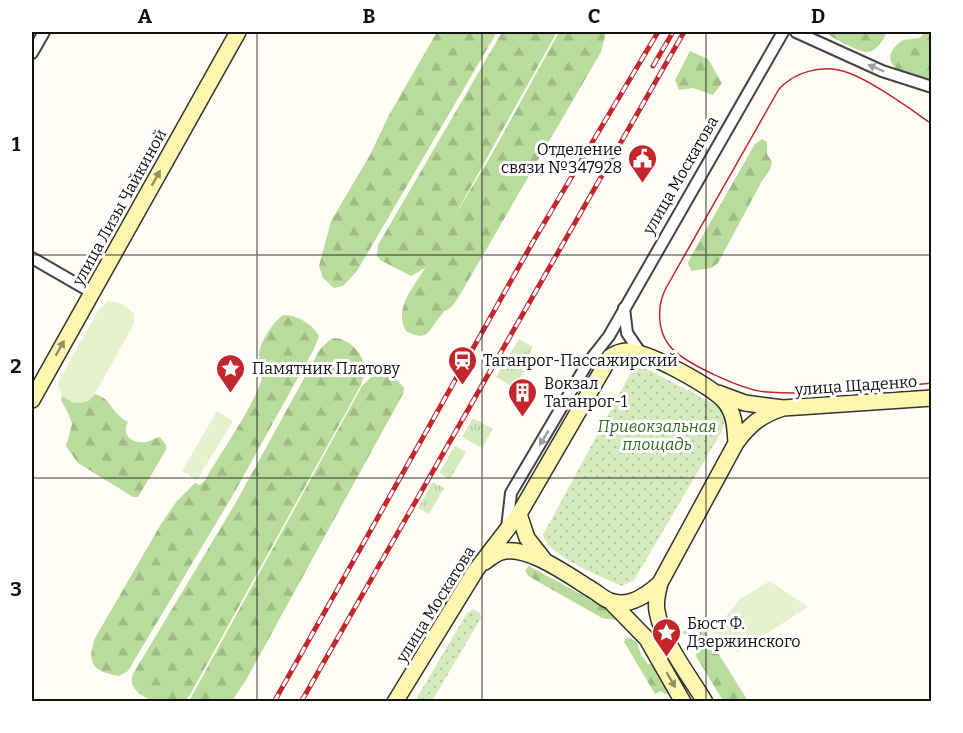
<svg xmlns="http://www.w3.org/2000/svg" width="963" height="733" font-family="Bitter,serif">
<defs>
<pattern id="grass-tufts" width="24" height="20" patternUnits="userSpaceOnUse" patternTransform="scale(1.5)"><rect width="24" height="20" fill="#d5ebbd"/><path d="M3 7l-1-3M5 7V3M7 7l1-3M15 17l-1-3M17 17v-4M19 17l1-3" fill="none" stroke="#b6c8a1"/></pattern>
<pattern id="forest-firs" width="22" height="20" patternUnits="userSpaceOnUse" patternTransform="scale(1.5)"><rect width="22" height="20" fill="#b9dc9c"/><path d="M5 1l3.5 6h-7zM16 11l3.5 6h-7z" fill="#9ebc85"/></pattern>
<pattern id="park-dots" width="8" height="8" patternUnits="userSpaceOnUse" patternTransform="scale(1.5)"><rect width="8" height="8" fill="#d5ebbd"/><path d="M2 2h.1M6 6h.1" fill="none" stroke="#b6c8a1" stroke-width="1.8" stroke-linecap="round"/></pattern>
</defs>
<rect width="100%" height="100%" fill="#fffdf5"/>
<path fill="url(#grass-tufts)" d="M519,339L533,347L524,363L527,366L515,388L496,377Z
M473,418L493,429L482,448L462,437Z
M455,446L466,452L450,479L439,473Z
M433,482L444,488L429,514L418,508Z"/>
<path fill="url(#forest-firs)" d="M437,32H497L357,271L343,286L334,288L323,278L319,266L331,221L370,155L389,115Z
M502,32H557L454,217L493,152L559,32H606L601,52L461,293C458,298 454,305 450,308C442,314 448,306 442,314C429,328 430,344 406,331C393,309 414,287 425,268L411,276L380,260L377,256L378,245Z
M824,32H886C885,37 883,40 880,44C876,48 873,52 868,52C858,52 833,38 824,32Z
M924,32H931V83C919,79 881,70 892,51C894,47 898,43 902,41C908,38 915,40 921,37Z
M690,51L708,59L722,83L713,95L693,88L679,90L675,80Z
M762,139L767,142V154L772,162L770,170L762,181L718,263L711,268L691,271L688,263L690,258L755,144Z
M283,315C297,315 312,323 319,336L314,349L234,493L128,671L119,676C93,671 86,664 95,638L161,524L176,502L195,483L200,485L205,480C223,449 248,415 261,382C264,374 259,363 259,354C260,342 273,322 283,315Z
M332,338C348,337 365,354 365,370C365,375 362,380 361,385L190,695L185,701C176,702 164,704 155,701C143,698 127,688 133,674L235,504L319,351L323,346Z
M379,374L397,380L404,388L403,394L246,680L232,701H189L362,386L371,377Z
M63,392C76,393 99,390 108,402C114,410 118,417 128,422C121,435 132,444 146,442C151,441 155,438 160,437L166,445V450L138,497H133L78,463L66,446L72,424L69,415L61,400Z
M529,566L606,608L615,618L614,620L602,618L528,576L525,570Z
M694,623L699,624L703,629L748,701H723L696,656L698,649L690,648L687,645L690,640L683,633L686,628Z
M627,637L637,642L641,655L648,664H657L671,689L669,693L665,694L661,691L655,694L624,642Z"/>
<path fill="url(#park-dots)" d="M636,363L718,406L725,419L722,431L634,580L622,586C604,578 546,555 543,535Z
M473,609L480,613L481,618L432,701H415L467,613Z"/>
<path fill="#e6f2cf" d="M108,301C119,300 127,306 134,314V324L93,397C80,410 55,400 59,380L99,309Z
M217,411L233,421L197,480L182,471Z
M770,581L808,607L738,652L713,632L740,599Z"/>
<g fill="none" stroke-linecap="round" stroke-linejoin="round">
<defs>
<path id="street" d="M796,32L882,71L932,87
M32,53L44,32
M32,258L91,292
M624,308L627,333L640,352
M507,528L511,493L587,364L609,336L783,32"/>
<path id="secondary" d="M718,393L745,403L783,408L932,398
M32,400L238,32
M519,514L527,538L545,561
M485,562C490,558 495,554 501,552C528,544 572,578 594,591C599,594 604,599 610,601C628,608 647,595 660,583L736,443C749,425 761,415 783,408
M660,583C658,592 655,601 657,611C662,641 689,675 705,702
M610,601L647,639L683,702
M395,702L476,570L519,514L610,357C616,353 620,351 627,351C647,351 714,387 726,403C735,415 735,429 736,443"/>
</defs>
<use href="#street" stroke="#444" stroke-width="14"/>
<use href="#secondary" stroke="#333" stroke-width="18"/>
<use href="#street" stroke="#fff" stroke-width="10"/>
<use href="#secondary" stroke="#fff6b0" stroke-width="15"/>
<path stroke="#c4262e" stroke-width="1.5" d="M932,124C910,109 868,78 843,71C820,65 795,72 779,89L666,288C657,305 657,330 669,345C682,363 745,391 767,392C818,396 880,388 932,383"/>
<defs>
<path id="rail" d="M653,66L673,32
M274,702L534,240L658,32
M301,702L684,32"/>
</defs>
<use href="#rail" stroke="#c4262e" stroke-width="5"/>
<use href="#rail" stroke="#fff" stroke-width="3" stroke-dasharray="9" stroke-linecap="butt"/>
</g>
<defs><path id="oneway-solid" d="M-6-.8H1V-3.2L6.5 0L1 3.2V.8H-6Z" transform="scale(1.5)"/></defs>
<g fill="#a0a0a0">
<use href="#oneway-solid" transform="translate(876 68) rotate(-157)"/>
<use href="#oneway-solid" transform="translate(544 438) rotate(121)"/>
</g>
<g fill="#948f68">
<use href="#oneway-solid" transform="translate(156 178) rotate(-61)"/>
<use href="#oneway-solid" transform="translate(60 348) rotate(-61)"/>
<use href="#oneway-solid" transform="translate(671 680) rotate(60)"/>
</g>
<path fill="none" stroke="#111" stroke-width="1.5" stroke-opacity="0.55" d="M257,32V702M482,32V702M706,32V702M32,255H932M32,478H932"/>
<defs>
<symbol id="civic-pin" viewBox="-11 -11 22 30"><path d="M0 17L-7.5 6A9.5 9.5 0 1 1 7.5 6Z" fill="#c4262e" stroke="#fff"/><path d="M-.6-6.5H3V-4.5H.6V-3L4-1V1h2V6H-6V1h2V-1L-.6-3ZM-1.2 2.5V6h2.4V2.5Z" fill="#fff"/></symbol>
<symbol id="station-pin" viewBox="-11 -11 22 30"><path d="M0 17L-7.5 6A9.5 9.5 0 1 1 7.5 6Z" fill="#c4262e" stroke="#fff"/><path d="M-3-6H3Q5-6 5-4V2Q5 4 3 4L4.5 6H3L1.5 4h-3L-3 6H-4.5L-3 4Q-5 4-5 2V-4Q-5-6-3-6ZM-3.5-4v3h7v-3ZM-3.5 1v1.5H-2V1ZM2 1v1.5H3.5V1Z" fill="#fff"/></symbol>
<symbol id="sight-pin" viewBox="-11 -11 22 30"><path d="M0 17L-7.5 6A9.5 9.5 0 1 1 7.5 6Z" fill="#c4262e" stroke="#fff"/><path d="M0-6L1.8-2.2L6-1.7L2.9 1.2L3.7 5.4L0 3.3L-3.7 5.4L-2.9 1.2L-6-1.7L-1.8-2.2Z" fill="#fff"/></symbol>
<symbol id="building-pin" viewBox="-11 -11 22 30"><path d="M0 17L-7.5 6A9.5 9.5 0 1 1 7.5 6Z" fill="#c4262e" stroke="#fff"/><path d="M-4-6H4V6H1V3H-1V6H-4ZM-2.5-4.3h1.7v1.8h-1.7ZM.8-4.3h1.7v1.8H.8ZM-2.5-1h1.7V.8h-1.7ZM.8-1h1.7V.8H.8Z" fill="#fff"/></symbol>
</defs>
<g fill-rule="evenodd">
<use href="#civic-pin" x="626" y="142" width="33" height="45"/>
<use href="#station-pin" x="446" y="344" width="33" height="45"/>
<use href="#sight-pin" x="214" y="352" width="33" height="45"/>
<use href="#building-pin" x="506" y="376" width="33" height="45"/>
<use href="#sight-pin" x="650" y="616" width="33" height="45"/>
</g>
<g text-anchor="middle" stroke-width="6" stroke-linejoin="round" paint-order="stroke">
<g font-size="16" fill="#111" stroke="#fff" text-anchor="start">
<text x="622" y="155" text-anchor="end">Отделение<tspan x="622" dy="18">связи №347928</tspan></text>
<text x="483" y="366">Таганрог-Пассажирский</text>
<text x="252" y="374">Памятник Платову</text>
<text x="544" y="389">Вокзал<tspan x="544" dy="18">Таганрог-1</tspan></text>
<text x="687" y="629">Бюст Ф.<tspan x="687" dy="18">Дзержинского</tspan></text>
</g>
<g font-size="16" fill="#111" stroke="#fff">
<text transform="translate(680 175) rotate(-60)" y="6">улица Москатова</text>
<text transform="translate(119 207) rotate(-61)" y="6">улица Лизы Чайкиной</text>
<text transform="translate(856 385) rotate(-4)" y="6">улица Щаденко</text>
<text transform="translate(435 604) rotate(-58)" y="6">улица Москатова</text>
</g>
<g font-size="16" font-style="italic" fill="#2f6b1f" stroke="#fff">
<text x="657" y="432">Привокзальная<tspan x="657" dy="18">площадь</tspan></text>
</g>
</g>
<rect width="963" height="733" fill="none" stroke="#ffffff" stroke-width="66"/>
<rect x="33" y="33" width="897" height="667" fill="none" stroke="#111" stroke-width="2"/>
<g font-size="20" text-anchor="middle" font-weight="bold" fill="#111">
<text x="145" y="23">A</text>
<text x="369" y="23">B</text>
<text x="594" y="23">C</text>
<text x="818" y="23">D</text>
<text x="16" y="151">1</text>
<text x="16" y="373">2</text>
<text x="16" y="596">3</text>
</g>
</svg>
